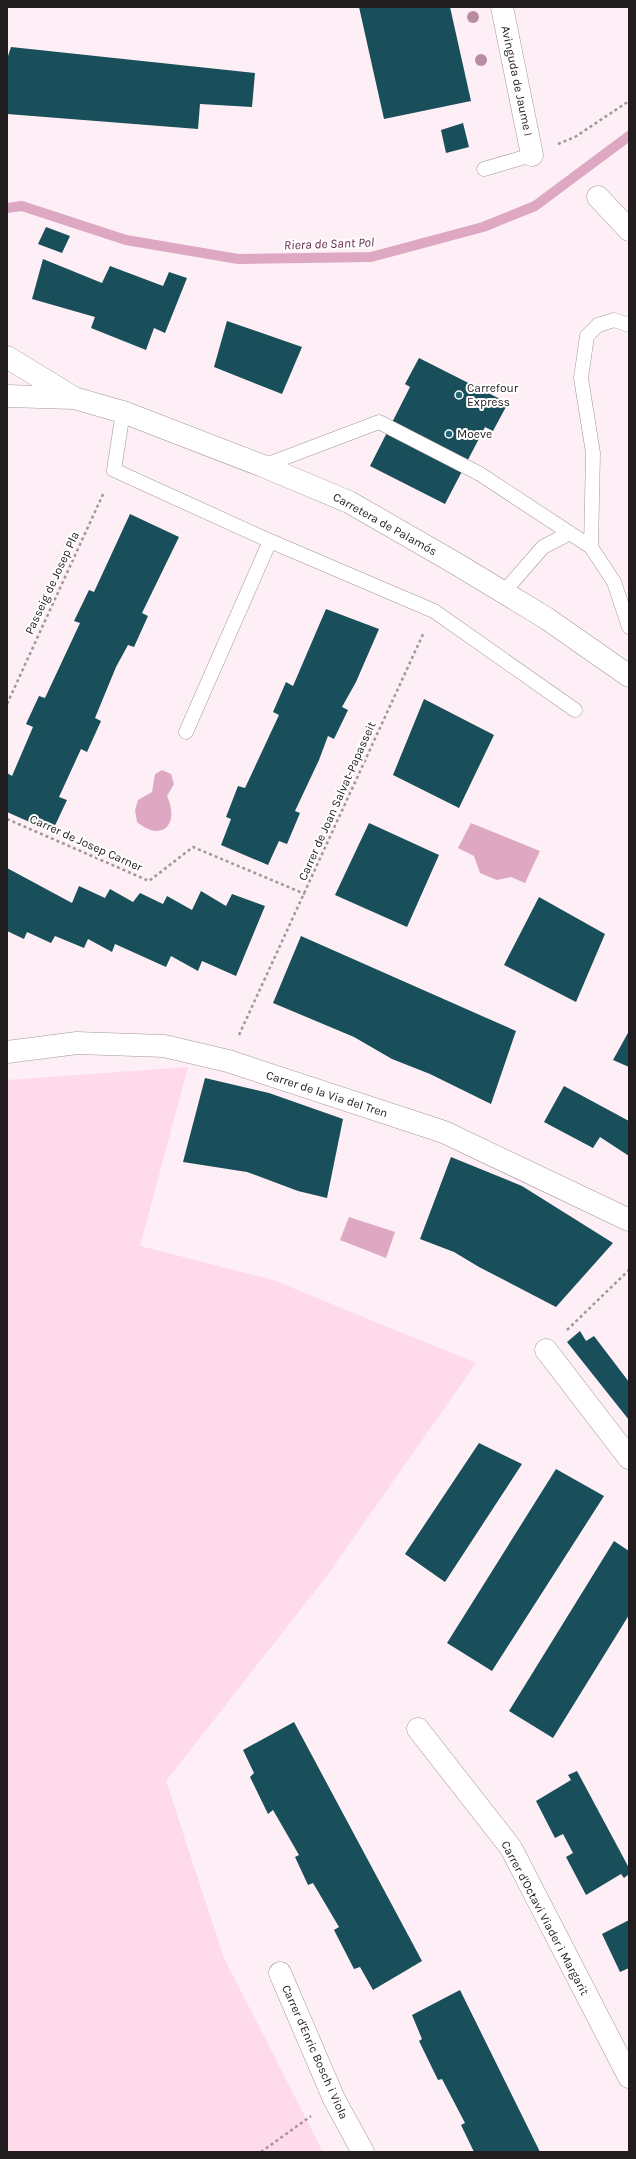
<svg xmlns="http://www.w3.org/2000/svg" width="636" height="2159" font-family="Karla,sans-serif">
<rect width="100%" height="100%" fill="#fdeff5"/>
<path fill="#fedaeb" d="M188,1067L140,1246L273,1280L476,1363L326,1577L166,1781L224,1958L323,2152H7V1080Z"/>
<path fill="#dea8c2" d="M162,770L171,774L174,784L167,796C180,824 162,843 137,822L135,810L138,800L152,792L155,774Z
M471,823L540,851L525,883L511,877L497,880L480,873L474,856L458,848Z
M349,1217L395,1232L386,1258L340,1240Z"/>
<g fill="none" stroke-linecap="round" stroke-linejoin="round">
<path stroke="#dea8c2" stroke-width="10" d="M7,208L22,206L126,240L238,259L371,257L483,227L535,206L629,136"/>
</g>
<path fill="#194f5a" d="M359,7H450L471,101L384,119Z
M11,47L255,73L252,107L200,104L198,129L7,114V59Z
M463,123L469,147L446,153L441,130Z
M46,227L70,236L62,253L38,244Z
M43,259L102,283L110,266L163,286L169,272L187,278L165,333L154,328L146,350L91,328L95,317L32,299Z
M227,321L302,347L282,394L214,367Z
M419,358L508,403L493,431L485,427L445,504L370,466L410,387L405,384Z
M130,514L179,537L142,613L148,616L134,647L128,645L116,667L95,718L101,721L87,752L81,749L59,797L67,800L52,832L7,812V773L12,776L33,727L26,724L39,696L45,698L80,623L74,621L89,590L94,592Z
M326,609L379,629L356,682L342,707L348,710L334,739L328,736L319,760L295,811L300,813L287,844L279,841L268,865L221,845L231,819L226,817L238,786L245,788L279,715L273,712L286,682L293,686Z
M424,699L494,735L459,808L393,775Z
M369,823L439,855L407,927L335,895Z
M7,868L72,903L79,886L105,898L110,889L133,902L140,893L163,904L167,896L192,910L201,891L226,906L232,894L265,906L236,976L202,961L198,971L171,956L166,967L115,944L112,952L88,939L84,948L55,936L51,943L27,932L24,939L7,931Z
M539,897L605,934L576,1002L504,965Z
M301,936L516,1031L491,1104L430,1074L392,1059L354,1037L273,1003Z
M629,1031V1067L613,1060Z
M205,1078L269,1093L343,1119L327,1198L298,1191L247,1172L183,1162Z
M564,1086L629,1121V1156L600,1137L593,1148L544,1122Z
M451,1157L522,1186L613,1243L556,1307L479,1267L454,1252L420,1239Z
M580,1331L586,1341L594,1336L629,1382V1420L567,1342Z
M479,1443L522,1464L445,1582L405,1554Z
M556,1469L604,1496L492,1671L447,1643Z
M614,1541L629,1551V1615L553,1738L509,1711Z
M294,1722L422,1961L373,1990L360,1967L354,1969L334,1930L339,1927L313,1883L308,1885L295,1857L299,1855L273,1810L268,1814L250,1777L254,1773L243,1750Z
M577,1771L629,1868V1874L624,1878L621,1874L586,1895L566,1857L573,1853L563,1834L555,1838L536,1801L571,1780L568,1775Z
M629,1920V1968L620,1972L602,1934Z
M460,1990L540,2152H474L461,2125L465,2123L442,2079L438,2080L419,2041L422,2039L412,2015Z"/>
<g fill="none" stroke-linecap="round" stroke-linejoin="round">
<defs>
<path id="lane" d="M484,169L532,155
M123,412L114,470L270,541L186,732
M263,466L379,422L480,474L591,547L614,582L629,627
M270,541L434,611L575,710
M591,547L593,453L581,378L587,336L598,325L614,320L629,325
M503,593L543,547L570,533"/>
<path id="street" d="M502,7L532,155
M598,197L629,230
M7,1052L77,1043L164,1046L228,1061L444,1132L629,1220
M546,1350L629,1458
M418,1729L511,1848L629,2077
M280,1973L334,2099L363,2152"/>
<path id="secondary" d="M7,357L74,398L123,412L263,466L349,502L455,563L546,618L629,676
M7,396L74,398"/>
</defs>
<use href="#lane" stroke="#a3979c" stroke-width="15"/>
<use href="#street" stroke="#a3979c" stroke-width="23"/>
<use href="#secondary" stroke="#a3979c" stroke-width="23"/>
<path stroke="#a1969b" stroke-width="2.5" stroke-dasharray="3 3" stroke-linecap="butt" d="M558,144L575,137L629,101
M7,704L104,492
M7,819L149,881L193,847L305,894
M239,1035L424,632
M567,1330L629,1270
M261,2152L311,2116"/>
<use href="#lane" stroke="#fff" stroke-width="14"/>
<use href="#street" stroke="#fff" stroke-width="22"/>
<use href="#secondary" stroke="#fff" stroke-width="22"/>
</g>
<g fill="#b88da4">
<circle cx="473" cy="17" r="6"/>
<circle cx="481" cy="60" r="6"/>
</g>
<g fill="#226978" stroke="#fff" stroke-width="1.5">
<circle cx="459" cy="395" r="4"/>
<circle cx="449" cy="434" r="4"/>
</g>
<g text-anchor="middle" stroke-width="4" stroke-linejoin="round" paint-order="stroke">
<g font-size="12" fill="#211c1e" stroke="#fff">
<text transform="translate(517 81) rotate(78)" y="4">Avinguda de Jaume I</text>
<text transform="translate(385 524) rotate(29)" y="4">Carretera de Palamós</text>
<text transform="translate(52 583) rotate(-65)" y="4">Passeig de Josep Pla</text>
<text transform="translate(337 801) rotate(-66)" y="4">Carrer de Joan Salvat-Papasseit</text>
<text transform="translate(86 843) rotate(24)" y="4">Carrer de Josep Carner</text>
<text transform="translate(327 1094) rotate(18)" y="4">Carrer de la Via del Tren</text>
<text transform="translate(545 1918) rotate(62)" y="4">Carrer d'Octavi Viader i Margarit</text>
<text transform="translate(315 2052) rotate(66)" y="4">Carrer d'Enric Bosch i Viola</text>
</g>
<g font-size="12" fill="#211c1e" stroke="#fff" text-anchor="start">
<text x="467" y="392">Carrefour<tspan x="467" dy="14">Express</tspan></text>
<text x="457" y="438">Moeve</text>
</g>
<g font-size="13" font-style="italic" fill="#67274b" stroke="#fff">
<text transform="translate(329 243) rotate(-2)" y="5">Riera de Sant Pol</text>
</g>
</g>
<rect width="636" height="2159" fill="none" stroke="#211c1e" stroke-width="16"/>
</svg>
